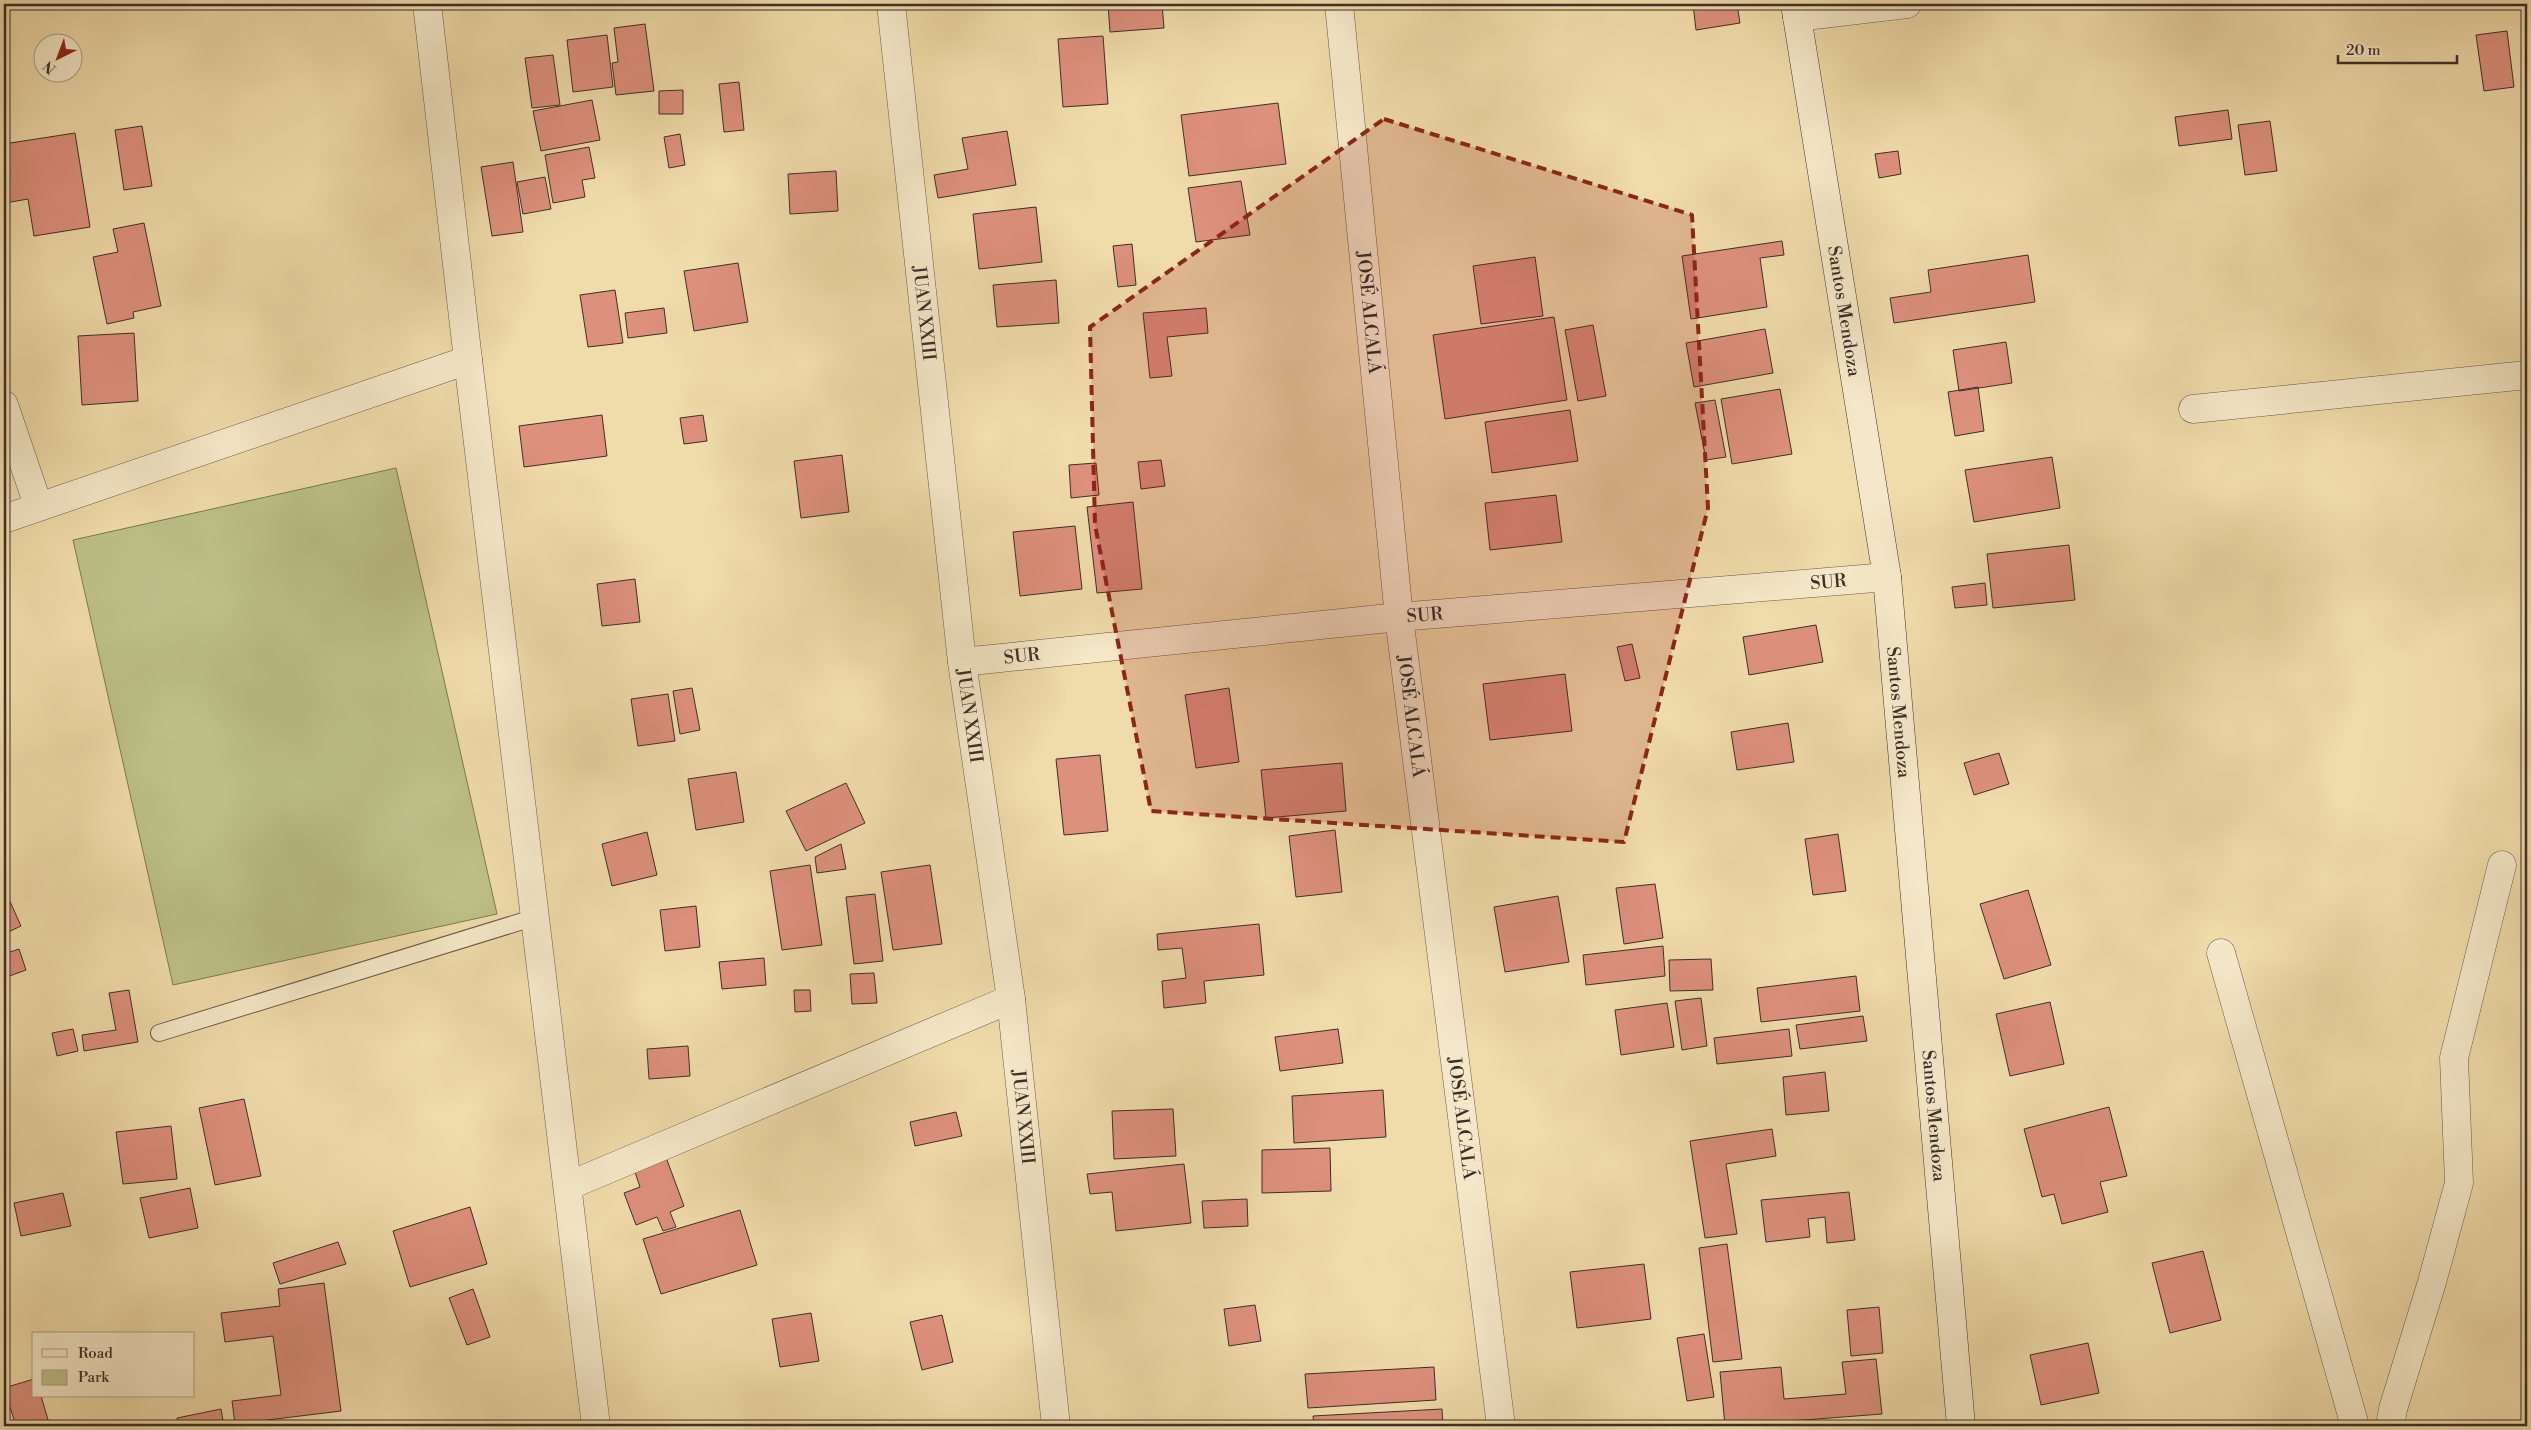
<svg xmlns="http://www.w3.org/2000/svg" width="2531" height="1430" font-family="'Libre Bodoni',serif">
<rect width="100%" height="100%" fill="#f0dbaa"/>
<filter id="stains"><feTurbulence type="fractalNoise" baseFrequency=".004" numOctaves="4"/><feColorMatrix values="0 0 0 0 .2 0 0 0 0 .09 0 0 0 0 .02 0 0 0 .5 -.17"/></filter>
<radialGradient id="worn" r=".72"><stop offset=".6" stop-color="#630" stop-opacity="0"/><stop offset="1" stop-color="#630" stop-opacity=".3"/></radialGradient>
<path fill="#bcc087" stroke="#7c7858" d="M396,468L497,914L173,985L73,540Z"/>
<path fill="#dd907c" stroke="#3c2f29" d="M1108,4H1162L1164,28L1110,32Z
M1422,4H1458L1423,10Z
M1693,4H1737L1740,23L1696,30Z
M645,24L654,91L616,95L612,63L618,62L614,28Z
M2507,31L2514,87L2484,91L2476,35Z
M607,35L613,87L573,92L567,40Z
M1103,36L1108,104L1063,107L1058,39Z
M553,55L560,105L532,108L525,58Z
M739,82L744,130L724,132L719,84Z
M683,90V114H659V91Z
M592,100L600,140L541,151L533,111Z
M1278,103L1286,164L1189,176L1181,115Z
M2228,110L2232,139L2179,146L2175,117Z
M2270,121L2277,171L2245,175L2238,125Z
M142,126L152,186L124,190L115,130Z
M1007,131L1016,185L938,198L934,175L968,169L962,138Z
M75,133L90,227L34,236L28,199L5,203L4,144Z
M680,134L685,165L669,168L664,137Z
M589,147L595,178L582,180L585,197L553,203L545,155Z
M1898,151L1901,174L1879,178L1875,154Z
M513,162L523,232L492,236L481,167Z
M836,171L838,211L790,214L788,174Z
M545,177L551,209L523,214L517,182Z
M1241,181L1250,235L1196,242L1188,188Z
M1036,207L1042,262L979,269L973,214Z
M144,223L161,306L133,312L134,318L107,324L93,257L118,252L113,229Z
M1782,241L1784,255L1760,258L1767,307L1691,319L1682,256Z
M1132,244L1136,285L1118,287L1113,246Z
M2028,255L2035,302L1894,323L1890,298L1931,292L1928,270Z
M1535,257L1543,316L1481,324L1473,266Z
M738,263L748,322L694,331L684,271Z
M1056,280L1059,323L997,327L993,285Z
M615,290L623,343L588,347L580,295Z
M664,308L667,333L628,338L625,313Z
M1206,308L1208,333L1167,337L1172,376L1150,378L1143,313Z
M1554,317L1567,400L1445,419L1433,335Z
M1593,325L1606,396L1578,401L1565,330Z
M1765,329L1773,373L1694,387L1686,343Z
M134,333L138,401L82,405L78,336Z
M2006,342L2012,383L1959,391L1953,350Z
M1978,387L1984,431L1955,436L1948,392Z
M1780,389L1792,454L1732,464L1721,399Z
M1715,400L1726,457L1706,460L1695,403Z
M1570,410L1578,461L1492,473L1485,422Z
M602,415L607,456L524,467L519,426Z
M703,415L707,441L684,444L680,418Z
M842,455L849,512L801,518L794,461Z
M2052,457L2060,508L1974,522L1965,470Z
M1161,460L1165,486L1141,489L1138,462Z
M1096,463L1099,495L1071,498L1069,465Z
M1556,495L1562,542L1490,550L1485,503Z
M1133,502L1142,589L1097,593L1087,507Z
M1075,526L1082,589L1020,596L1013,532Z
M2069,545L2075,600L1993,608L1987,554Z
M635,579L640,622L602,626L597,584Z
M1985,583L1987,605L1955,608L1952,587Z
M1816,625L1823,662L1749,675L1743,637Z
M1632,644L1640,678L1625,681L1617,647Z
M1565,674L1572,731L1490,740L1483,684Z
M692,688L700,730L680,734L673,691Z
M1229,688L1239,762L1196,768L1185,695Z
M668,694L675,741L638,746L631,699Z
M1788,723L1794,762L1737,770L1731,732Z
M1999,753L2009,784L1974,795L1964,763Z
M1100,755L1108,831L1064,835L1056,759Z
M1342,763L1346,811L1266,818L1261,770Z
M736,772L744,822L696,830L688,779Z
M846,783L865,823L806,851L786,811Z
M1335,830L1342,892L1296,897L1289,836Z
M647,832L657,875L612,886L602,844Z
M1838,834L1846,891L1813,895L1805,839Z
M841,844L846,869L817,873L815,857Z
M810,865L822,945L782,950L770,871Z
M930,865L942,944L893,950L881,872Z
M1655,884L1663,938L1624,944L1616,888Z
M2028,890L2051,965L2004,979L1980,904Z
M875,894L883,961L854,964L846,897Z
M1558,896L1569,962L1505,972L1494,907Z
M8,897L21,926L4,934V899Z
M696,906L700,947L665,951L660,910Z
M1259,924L1264,975L1204,981L1206,1003L1164,1008L1162,981L1186,978L1182,948L1158,950L1157,934Z
M1663,946L1665,976L1586,985L1583,955Z
M19,949L26,970L4,978V954Z
M764,958L766,985L722,989L719,962Z
M1711,959L1713,990L1670,991L1669,960Z
M874,973L877,1003L852,1004L850,974Z
M1856,976L1860,1011L1761,1022L1757,988Z
M129,990L138,1042L84,1051L82,1035L116,1030L109,993Z
M794,990H810L811,1011L795,1012Z
M1701,998L1707,1046L1682,1050L1675,1001Z
M2050,1002L2064,1064L2010,1076L1996,1014Z
M1667,1003L1674,1047L1621,1055L1615,1010Z
M1863,1016L1867,1041L1800,1049L1796,1025Z
M73,1029L78,1051L57,1056L52,1033Z
M1338,1029L1343,1063L1280,1071L1275,1037Z
M1789,1029L1792,1056L1717,1064L1714,1038Z
M688,1046L690,1076L649,1079L647,1049Z
M1825,1072L1829,1111L1786,1115L1783,1077Z
M1383,1090L1386,1137L1294,1143L1292,1096Z
M244,1099L261,1176L215,1185L199,1108Z
M2109,1107L2127,1176L2100,1182L2108,1212L2062,1224L2054,1194L2042,1197L2024,1129Z
M1173,1109L1176,1156L1114,1159L1112,1111Z
M956,1112L962,1136L915,1146L910,1122Z
M171,1126L177,1179L123,1184L116,1132Z
M1772,1129L1776,1156L1726,1164L1737,1234L1705,1238L1690,1141Z
M1330,1148L1331,1191L1262,1193V1150Z
M664,1152L684,1206L670,1212L676,1227L663,1231L657,1217L636,1225L624,1193L640,1187L632,1163Z
M1184,1164L1191,1223L1116,1231L1112,1192L1090,1194L1087,1174Z
M190,1188L198,1228L149,1238L140,1198Z
M1849,1192L1855,1240L1827,1243L1825,1217L1808,1219L1810,1237L1766,1242L1761,1200Z
M63,1193L71,1226L21,1236L14,1203Z
M1247,1199L1248,1226L1204,1228L1202,1201Z
M470,1207L487,1264L410,1287L393,1231Z
M740,1210L757,1265L661,1294L643,1239Z
M338,1242L346,1264L280,1284L273,1263Z
M1727,1244L1742,1359L1713,1362L1699,1248Z
M2203,1251L2221,1320L2170,1333L2152,1263Z
M1644,1264L1651,1319L1577,1328L1570,1272Z
M324,1283L341,1411L235,1424L232,1401L281,1395L273,1336L225,1342L221,1313L280,1306L278,1289Z
M473,1289L490,1337L467,1345L449,1298Z
M1255,1305L1261,1341L1229,1346L1224,1309Z
M1879,1307L1883,1353L1851,1356L1847,1310Z
M811,1313L819,1361L780,1367L772,1319Z
M942,1315L953,1362L922,1370L910,1322Z
M1704,1334L1714,1397L1687,1401L1677,1338Z
M2088,1343L2099,1393L2041,1405L2030,1355Z
M1876,1359L1882,1414L1725,1426L1720,1372L1781,1367L1784,1399L1846,1394L1842,1362Z
M1434,1367L1436,1400L1308,1408L1305,1374Z
M34,1379V1396H41L49,1423L40,1426H16L4,1388Z
M221,1409L224,1426H178L177,1418Z
M1442,1409L1443,1426H1314L1313,1416Z"/>
<g fill="none" stroke-linecap="round" stroke-linejoin="round">
<defs>
<path id="lane" d="M159,1033L536,917"/>
<g id="street">
<path d="M427,4L468,360L596,1426"/>
<path id="s1" d="M891,4L962,662L1011,999L1056,1426"/>
<path id="s2" d="M1339,4L1399,617L1501,1426"/>
<path d="M1797,17L1907,4"/>
<path d="M4,405L38,505"/>
<path d="M2193,409L2527,375"/>
<path d="M4,519L468,360"/>
<path id="s3" d="M962,662L1399,617L1887,577"/>
<path d="M2221,953L2355,1426"/>
<path d="M568,1186L1011,999"/>
<path d="M2390,1426L2393,1409L2432,1282L2459,1183L2454,1058L2502,865"/>
</g>
<g id="secondary">
<path id="s4" d="M1795,4L1887,577L1961,1426"/>
</g>
</defs>
<use href="#lane" stroke="#695a49" stroke-width="18"/>
<use href="#street" stroke="#695a49" stroke-width="29"/>
<use href="#secondary" stroke="#3c2f29" stroke-width="29"/>
<use href="#lane" stroke="#f5e8c8" stroke-width="16"/>
<use href="#street" stroke="#f5e8c8" stroke-width="28"/>
<use href="#secondary" stroke="#f5e8c8" stroke-width="28"/>
</g>
<path fill="#8f2418" fill-opacity="0.2" stroke="#8f2418" stroke-width="4" stroke-dasharray="10 6" stroke-linejoin="round" d="M1384,119L1692,215L1708,508L1624,842L1151,811L1095,525L1090,327Z"/>
<g text-anchor="middle" stroke-width="4.5" stroke-linejoin="round" paint-order="stroke">
<g font-size="18" fill="#3c2f29" stroke="#f5e8c8">
<text dy="6" stroke="none"><textPath href="#s4" startOffset="311">Santos Mendoza</textPath></text>
<text dy="6" stroke="none"><textPath href="#s1" startOffset="311">JUAN XXIII</textPath></text>
<text dy="6" stroke="none"><textPath href="#s2" startOffset="310">JOSÉ ALCALÁ</textPath></text>
<text dy="6" stroke="none"><textPath href="#s3" startOffset="870">SUR</textPath></text>
<text dy="6" stroke="none"><textPath href="#s3" startOffset="465">SUR</textPath></text>
<text dy="6" stroke="none"><textPath href="#s3" startOffset="60">SUR</textPath></text>
<text dy="6" stroke="none"><textPath href="#s4" startOffset="716">Santos Mendoza</textPath></text>
<text dy="6" stroke="none"><textPath href="#s1" startOffset="716">JUAN XXIII</textPath></text>
<text dy="6" stroke="none"><textPath href="#s2" startOffset="716">JOSÉ ALCALÁ</textPath></text>
<text dy="6" stroke="none"><textPath href="#s4" startOffset="1121">Santos Mendoza</textPath></text>
<text dy="6" stroke="none"><textPath href="#s1" startOffset="1121">JUAN XXIII</textPath></text>
<text dy="6" stroke="none"><textPath href="#s2" startOffset="1121">JOSÉ ALCALÁ</textPath></text>
</g>
</g>
<rect width="2531" height="1430" fill="none" stroke="#f0dbaa" stroke-width="20"/>
<rect x="5" y="5" width="2521" height="1420" fill="none" stroke="#3c2f29" stroke-width="2.5"/>
<rect x="10" y="10" width="2511" height="1410" fill="none" stroke="#3c2f29"/>
<rect x="32" y="1332" width="162" height="65" fill="#f5e8c8" stroke="#ab9e88"/>
<rect x="42" y="1349" width="25" height="8" fill="#f5e8c8" stroke="#ab9e88"/>
<text x="78" y="1358" font-size="15" fill="#3c2f29">Road</text>
<rect x="42" y="1370" width="25" height="15" fill="#bcc087" stroke="#ab9e88"/>
<text x="78" y="1382" font-size="15" fill="#3c2f29">Park</text>
<g transform="translate(58 58) rotate(222)"><circle r="24" fill="#f5e8c8" stroke="#ab9e88"/>
<path d="M0-4L9 19L0 12L-9 19Z" fill="#8f2418"/>
<text y="-8" font-size="14" font-weight="bold" text-anchor="middle" fill="#3c2f29">N</text>
</g>
<path d="M2338 55v8h119v-8" fill="none" stroke="#3c2f29" stroke-width="2.5"/>
<text x="2346" y="55" font-size="15" fill="#3c2f29" stroke="#f5e8c8" stroke-width="4" paint-order="stroke">20 m</text>
<rect width="100%" height="100%" filter="url(#stains)"/>
<rect width="100%" height="100%" fill="url(#worn)"/>
</svg>
